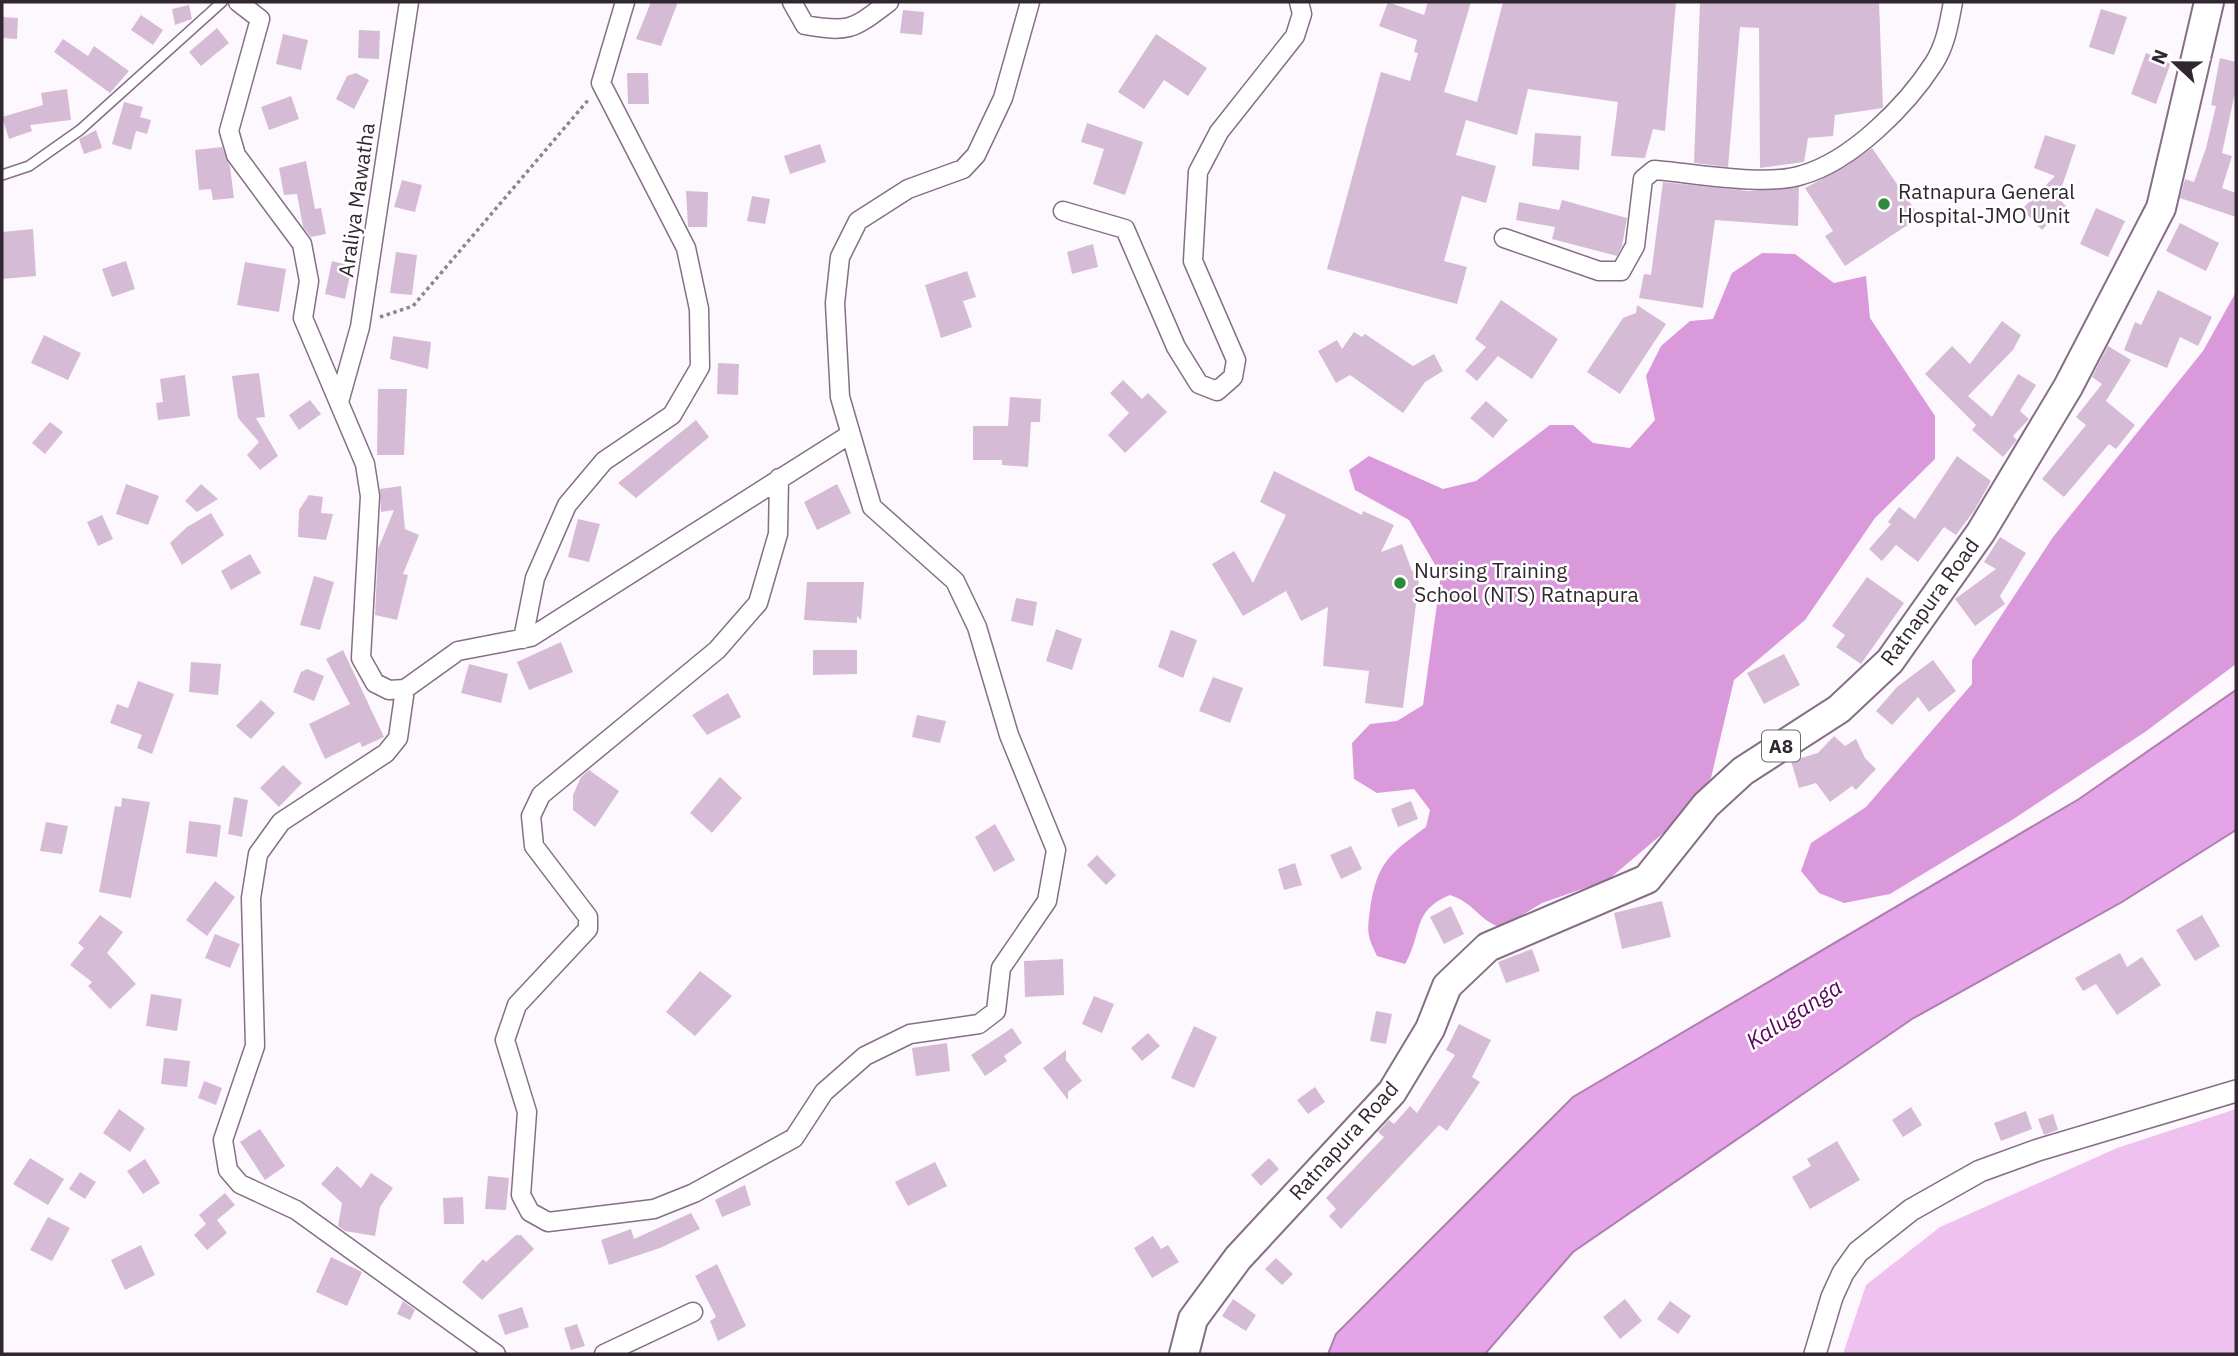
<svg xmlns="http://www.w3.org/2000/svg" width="2238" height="1356" font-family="'IBM Plex Sans',sans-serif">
<rect width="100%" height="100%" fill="#fdf8fd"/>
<path fill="#eec1ef" d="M2236,1109V1354H1843L1866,1285L1940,1227L2117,1148Z"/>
<path fill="#d999db" d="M1762,253L1795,254L1834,283L1866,276L1870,318L1935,416V459L1875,518L1805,620L1734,680L1711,778L1668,829L1608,880L1542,903L1501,928C1476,918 1476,904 1450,895C1411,911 1423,934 1405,964L1377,956C1367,936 1367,932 1370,909C1377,863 1389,854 1426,827L1430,810L1414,789L1377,793L1354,779L1352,743L1370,724L1397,721L1423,705L1441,575L1409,520L1355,490L1349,470L1369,456L1443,489L1476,481L1550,425H1573L1593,443L1630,448L1655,420L1646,376L1661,346L1690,321L1713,319L1732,273Z
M2236,292V664L2145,732L2012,820L1890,894L1844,903L1819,893L1801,871L1811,843L1866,807L1972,684V660L2053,537L2203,351Z"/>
<path fill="#e5a4e7" stroke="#af7eb0" stroke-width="2" d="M2236,690V830L2122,902L1912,1019L1573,1252L1485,1354H1328L1336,1334L1573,1097L2079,799Z"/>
<path fill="#d6bbd6" d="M651,2H678L661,46L636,39Z
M1388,2L1424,15L1428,2H1471L1444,92L1477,102L1503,2H1676L1665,131L1653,129L1645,158L1611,156L1618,102L1528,89L1517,135L1466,120L1456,155L1496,166L1486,203L1462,196L1444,261L1467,267L1457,304L1327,269L1381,72L1410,81L1418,53L1414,52L1417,40L1379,26Z
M1700,2H1879L1883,108L1835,115L1833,136L1808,138L1804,162L1760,168L1759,28L1740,27L1728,167L1694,163Z
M189,5L192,19L175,25L172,9Z
M2101,9L2127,17L2114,55L2089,47Z
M903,10L924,12L922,35L900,33Z
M141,15L163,30L153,45L131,30Z
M2,17L18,18L17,39L2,38Z
M217,28L229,43L201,66L189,52Z
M359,30L380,31L379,59L358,58Z
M283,34L308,40L301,70L276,64Z
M1156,34L1207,68L1188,96L1164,80L1144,109L1118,92Z
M63,39L88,56L94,46L129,71L110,93L54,52Z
M2146,53L2171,62L2156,104L2131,94Z
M2220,58L2236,62V88L2222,153L2232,156L2222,188L2236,193V217L2180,198L2185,179L2194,182L2206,148L2216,106L2211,105Z
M356,73L369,80L354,109L336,99L347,76Z
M627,73H648L649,104H628Z
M67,89L71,120L30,125L32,131L9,139L2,117L43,105L41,93Z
M291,96L299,119L269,130L261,107Z
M124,102L143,107L140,117L151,120L147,134L136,131L131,150L112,144Z
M1087,123L1143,142L1125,195L1093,184L1104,149L1081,142Z
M96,130L102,148L84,154L79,139Z
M1535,133L1581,136L1579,170L1532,166Z
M2045,135L2076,145L2058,198L2066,206L2042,230L2022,209L2055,176L2034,168Z
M820,144L826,162L790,174L784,156Z
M222,147L230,167L234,198L213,200L211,189L199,190L195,150Z
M1872,148L1920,217L1845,266L1825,236L1833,231L1805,188L1845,167Z
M306,161L315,209L321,208L326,234L311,237L303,227L297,194L284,195L279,168Z
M402,180L422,185L415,212L394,207Z
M1663,182L1749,191L1799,187L1798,226L1715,220L1703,308L1639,298L1644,274L1651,275Z
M686,191L708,192L707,227H688Z
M752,196L770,199L765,224L747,221Z
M1562,200L1627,218L1622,246L1617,256L1552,239L1555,227L1516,220L1519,202L1559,210Z
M2096,208L2125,221L2108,257L2080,244Z
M2180,223L2219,243L2206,271L2166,251Z
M33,229L36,276L2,279V232Z
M1093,244L1098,267L1072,274L1067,252Z
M396,252L417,255L412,295L390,293Z
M126,261L135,289L112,297L102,269Z
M332,261L352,266L345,299L325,294Z
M245,262L286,269L279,312L237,305Z
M967,271L976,297L963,301L972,327L941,338L925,285Z
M2158,290L2212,317L2198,346L2180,337L2167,368L2124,350L2135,322L2141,325Z
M1501,300L1558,339L1532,379L1498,356L1477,381L1465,371L1486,347L1475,339Z
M1637,305L1666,324L1620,394L1587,372L1623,318L1636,313Z
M2002,321L2021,335L2013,350L1968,396L1992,417L2018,374L2036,385L2020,411L2029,419L2013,436L2017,440L2003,457L1972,430L1976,425L1925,374L1952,346L1970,364Z
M1354,332L1362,337L1365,334L1413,366L1434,354L1443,371L1425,382L1403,413L1350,375L1336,383L1318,351L1337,340L1342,349Z
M44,335L81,353L68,380L31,363Z
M393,336L431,342L428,369L390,359Z
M2108,346L2131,360L2106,401L2135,425L2116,449L2109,444L2064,497L2042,479L2086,425L2076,417L2102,384L2092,377Z
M718,363L739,364L738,395L717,394Z
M259,373L265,417L256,418L278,456L260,470L247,455L259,442L238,418L232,376Z
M185,375L190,416L158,420L156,403L163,402L160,379Z
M1123,380L1142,399L1148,393L1167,412L1125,453L1108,435L1129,413L1110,393Z
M378,389H407L404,455H377Z
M1010,397L1041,399L1040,422H1031L1028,467L1002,465V460H973V426H1008Z
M310,400L321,414L299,430L289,415Z
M1486,401L1508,420L1493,438L1470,418Z
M696,420L709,437L636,498L618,483Z
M50,422L63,432L45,454L32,443Z
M1957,456L1991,481L1974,511L1956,535L1944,527L1918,562L1896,545L1882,561L1869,549L1891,524L1888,522L1899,507L1915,519Z
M1274,471L1362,515L1363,511L1394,525L1381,552L1402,544L1412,571L1420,572L1403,708L1365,703L1369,671L1323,666L1328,607L1301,621L1286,591L1243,616L1212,564L1234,551L1253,583L1286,515L1260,502Z
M126,484L159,496L148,525L116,514Z
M201,484L218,499L197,512L185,501Z
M837,484L851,513L817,530L804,502Z
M401,486L405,529L419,535L403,574L408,575L397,620L375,615L378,549L394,510L381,512L380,489Z
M309,495L323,497L321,513L333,514L326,540L298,537L299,510Z
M211,513L224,535L182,565L170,543L187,527Z
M102,515L113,539L98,546L87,522Z
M578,519L600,524L589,562L568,557Z
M2000,537L2026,553L2000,596L2005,604L1975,626L1955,599L1996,569L1984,562Z
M250,554L261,573L231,590L221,571Z
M314,576L334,582L320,630L300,625Z
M1867,577L1904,603L1861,664L1836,647L1845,635L1832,626Z
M807,582H864L861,620L857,616V623L804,620Z
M1016,598L1037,602L1033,626L1011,621Z
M1056,629L1082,639L1072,670L1046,661Z
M1171,630L1197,640L1183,678L1158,667Z
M561,642L573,672L529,690L517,662Z
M343,650L384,737L362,747L360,742L325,759L309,724L350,704L326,659Z
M813,650H857V674L813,675Z
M1784,654L1800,685L1764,704L1747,673Z
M1933,660L1956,691L1929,712L1918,697L1892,725L1876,711L1897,687Z
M191,662L221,664L218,695L189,692Z
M469,664L508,674L501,703L461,693Z
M307,669L324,676L314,701L293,692L301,672Z
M1213,677L1243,688L1230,723L1199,711Z
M138,681L174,694L152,754L137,748L142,735L110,723L117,704L128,708Z
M728,693L741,717L707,735L692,715Z
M261,700L275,713L251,739L236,726Z
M917,715L946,721L940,743L912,737Z
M1834,736L1845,746L1856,739L1865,758L1876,769L1856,790L1852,786L1830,802L1816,783L1799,788L1791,761L1818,753Z
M283,765L302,783L279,807L260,788Z
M589,770L619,791L595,827L573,810V795L581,777Z
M720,777L742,798L712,833L690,813Z
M234,797L248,800L242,837L228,834Z
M122,798L150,802L131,898L99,892L115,806L121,807Z
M1411,801L1418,819L1398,827L1391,809Z
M189,821L221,825L217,857L186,853Z
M46,822L68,826L62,854L40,851Z
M995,824L1015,860L994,872L975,837Z
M1351,846L1362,869L1341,879L1330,855Z
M1097,855L1116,875L1106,885L1087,865Z
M1295,863L1302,885L1284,890L1278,869Z
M215,881L235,897L207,936L186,920Z
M1662,901L1671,937L1622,949L1614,913Z
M1451,906L1464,934L1444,944L1430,917Z
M100,915L123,932L107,953L136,984L110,1009L88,986L92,982L70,965L84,948L78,943Z
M2202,915L2220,946L2195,961L2176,930Z
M215,934L240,944L230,968L205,958Z
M1532,949L1540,971L1506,983L1498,962Z
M2120,953L2127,967L2142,957L2161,985L2117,1015L2096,984L2083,991L2075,978Z
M1063,959L1064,995L1025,997L1024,961Z
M700,971L732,996L695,1036L666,1012Z
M151,994L182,999L177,1031L146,1026Z
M1094,996L1114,1004L1102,1033L1082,1024Z
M1376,1011L1392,1014L1386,1044L1370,1041Z
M1459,1024L1491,1040L1472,1077L1480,1082L1447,1131L1439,1125L1341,1229L1329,1216L1336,1209L1326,1198L1384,1137L1378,1132L1389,1120L1394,1124L1410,1106L1417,1113L1455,1055L1446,1050Z
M1194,1026L1217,1037L1194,1088L1171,1078Z
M1012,1028L1022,1043L1004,1056L1007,1061L985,1076L971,1055Z
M1148,1033L1160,1046L1142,1061L1131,1048Z
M947,1043L950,1071L916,1076L912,1048Z
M1066,1050V1060L1082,1081L1068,1092V1100L1043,1068Z
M164,1058L190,1061L187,1087L161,1084Z
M204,1081L222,1088L216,1105L198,1098Z
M1315,1087L1325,1102L1308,1114L1297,1100Z
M1911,1107L1922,1125L1903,1137L1892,1120Z
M119,1109L145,1128L130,1152L103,1133Z
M2026,1111L2032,1129L2001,1141L1994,1123Z
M2053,1114L2058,1130L2044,1135L2038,1119Z
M260,1129L285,1166L265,1180L240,1142Z
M1837,1141L1860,1180L1810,1209L1792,1177L1811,1166L1807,1159Z
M30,1158L64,1179L48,1205L13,1184Z
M1269,1158L1279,1169L1261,1186L1251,1175Z
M145,1159L160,1183L143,1194L127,1171Z
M935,1162L947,1186L908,1206L895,1182Z
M337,1166L361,1188L371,1173L393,1188L380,1207L375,1236L345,1231L338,1226L342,1203L321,1184Z
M80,1172L96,1182L85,1199L69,1189Z
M488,1176L509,1178L506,1210L485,1209Z
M745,1185L751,1205L722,1217L715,1200Z
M225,1193L235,1205L217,1220L227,1233L207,1250L194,1235L206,1224L199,1215Z
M463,1197L464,1224H444L443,1198Z
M691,1213L700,1229L660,1248L609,1265L601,1240L631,1229L634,1239Z
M48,1217L70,1228L52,1261L30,1250Z
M516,1235H521L534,1249L482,1300L462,1282L483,1259L486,1262Z
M1153,1236L1161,1249L1168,1245L1179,1262L1152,1278L1134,1248Z
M141,1245L155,1275L125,1290L111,1260Z
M331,1257L362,1272L347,1306L316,1292Z
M1276,1258L1293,1274L1282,1285L1265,1269Z
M717,1264L746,1326L718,1341L710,1321L716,1317L695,1276Z
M1233,1299L1256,1315L1246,1331L1222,1316Z
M1625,1299L1642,1321L1620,1339L1603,1317Z
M403,1301L415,1310L410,1320L397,1314Z
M1670,1301L1691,1316L1678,1334L1657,1319Z
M522,1307L529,1327L505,1335L498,1315Z
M577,1324L585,1346L571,1350L564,1328Z"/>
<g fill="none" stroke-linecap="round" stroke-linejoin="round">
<defs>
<path id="service" d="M2,175L29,166L80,130L222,2"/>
<path id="minor" d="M238,2L260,19L229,131L236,155L302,244L309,281L303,318L365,464L370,496L361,658L375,683L389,690L405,689L458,651L531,637L849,435
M792,2L805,25C851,33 853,29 889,2
M1063,211L1125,229L1176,347L1199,384L1217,391L1233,377L1236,360L1193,261L1198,172L1219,132L1295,36L1302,14L1299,2
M1504,238L1599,271H1621L1635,246L1643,179L1654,170C1694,173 1765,187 1802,175C1852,161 1907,105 1934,63C1946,44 1949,23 1953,2
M339,402L360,327L409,2
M779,478L778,534L758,603L717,650L541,795L531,816L534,846L588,917V929L517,1005L505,1040L527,1112L521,1195L530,1212L548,1222L654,1209L694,1193L794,1138L824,1092L865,1056L910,1034L979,1024L996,1011L1001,968L1047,901L1056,850L1009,735L977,627L955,581L872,507L840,397L835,303L840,257L858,221L908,189L963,169L976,155L1003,98L1030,2
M523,639L535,578L567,505L604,461L672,415L700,367L699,309L686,248L601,83L625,2
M405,689L398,738L386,753L281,822L258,854L251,898L255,1046L223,1140L228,1170L240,1184L296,1210L496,1354
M604,1354L693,1312"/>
<path id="tertiary" d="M1815,1354L1832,1297L1843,1273L1858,1252L1911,1210L1980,1171L2038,1150L2236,1091"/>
<path id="trunk" d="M1184,1354L1193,1319L1238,1258L1392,1092L1430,1029L1447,986L1488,947L1647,879L1706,805L1743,771L1839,709L1890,661L1981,532L2068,387L2161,208L2209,2"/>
</defs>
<use href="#service" stroke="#866e87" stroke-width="12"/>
<use href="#minor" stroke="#866e87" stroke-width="21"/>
<use href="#tertiary" stroke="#866e87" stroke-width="24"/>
<use href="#trunk" stroke="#866e87" stroke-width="32"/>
<path stroke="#8e868e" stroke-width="3.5" stroke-dasharray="3.5 3.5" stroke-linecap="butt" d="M380,317L413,306L589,99"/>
<use href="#service" stroke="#fff" stroke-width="9"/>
<use href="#minor" stroke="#fff" stroke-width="18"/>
<use href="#tertiary" stroke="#fff" stroke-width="21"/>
<use href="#trunk" stroke="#fff" stroke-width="28"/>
</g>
<g fill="#2e893a" stroke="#fff" stroke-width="2.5">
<circle cx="1884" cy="204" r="7"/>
<circle cx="1400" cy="583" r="7"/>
</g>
<g text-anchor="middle" stroke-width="5" stroke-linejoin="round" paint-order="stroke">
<rect fill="#fff" stroke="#6f686f" stroke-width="2" x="1762" y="730.5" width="38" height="31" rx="5"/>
<g font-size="19" font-weight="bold" fill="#312731">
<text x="1781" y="753">A8</text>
</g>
<g font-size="21" fill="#312731" stroke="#fff" text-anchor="start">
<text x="1898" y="199">Ratnapura General<tspan x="1898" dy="24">Hospital-JMO Unit</tspan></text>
<text x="1414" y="578">Nursing Training<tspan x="1414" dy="24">School (NTS) Ratnapura</tspan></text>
</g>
<g font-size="21" fill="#312731" stroke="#fff">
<text transform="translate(357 200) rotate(-82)" y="7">Araliya Mawatha</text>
<text transform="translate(1930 602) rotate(-54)" y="7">Ratnapura Road</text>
<text transform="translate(1344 1141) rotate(-48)" y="7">Ratnapura Road</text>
</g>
<g font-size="23" font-style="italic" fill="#590a5e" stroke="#fff">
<text transform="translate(1794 1014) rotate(-33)" y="8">Kaluganga</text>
</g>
</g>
<rect width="2238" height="1356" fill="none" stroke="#312731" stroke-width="7"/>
<g transform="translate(2175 63) rotate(292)" stroke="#ffffff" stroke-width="5" paint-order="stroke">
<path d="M0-5L12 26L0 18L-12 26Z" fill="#312731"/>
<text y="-10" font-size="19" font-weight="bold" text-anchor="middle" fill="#312731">N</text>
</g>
</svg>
